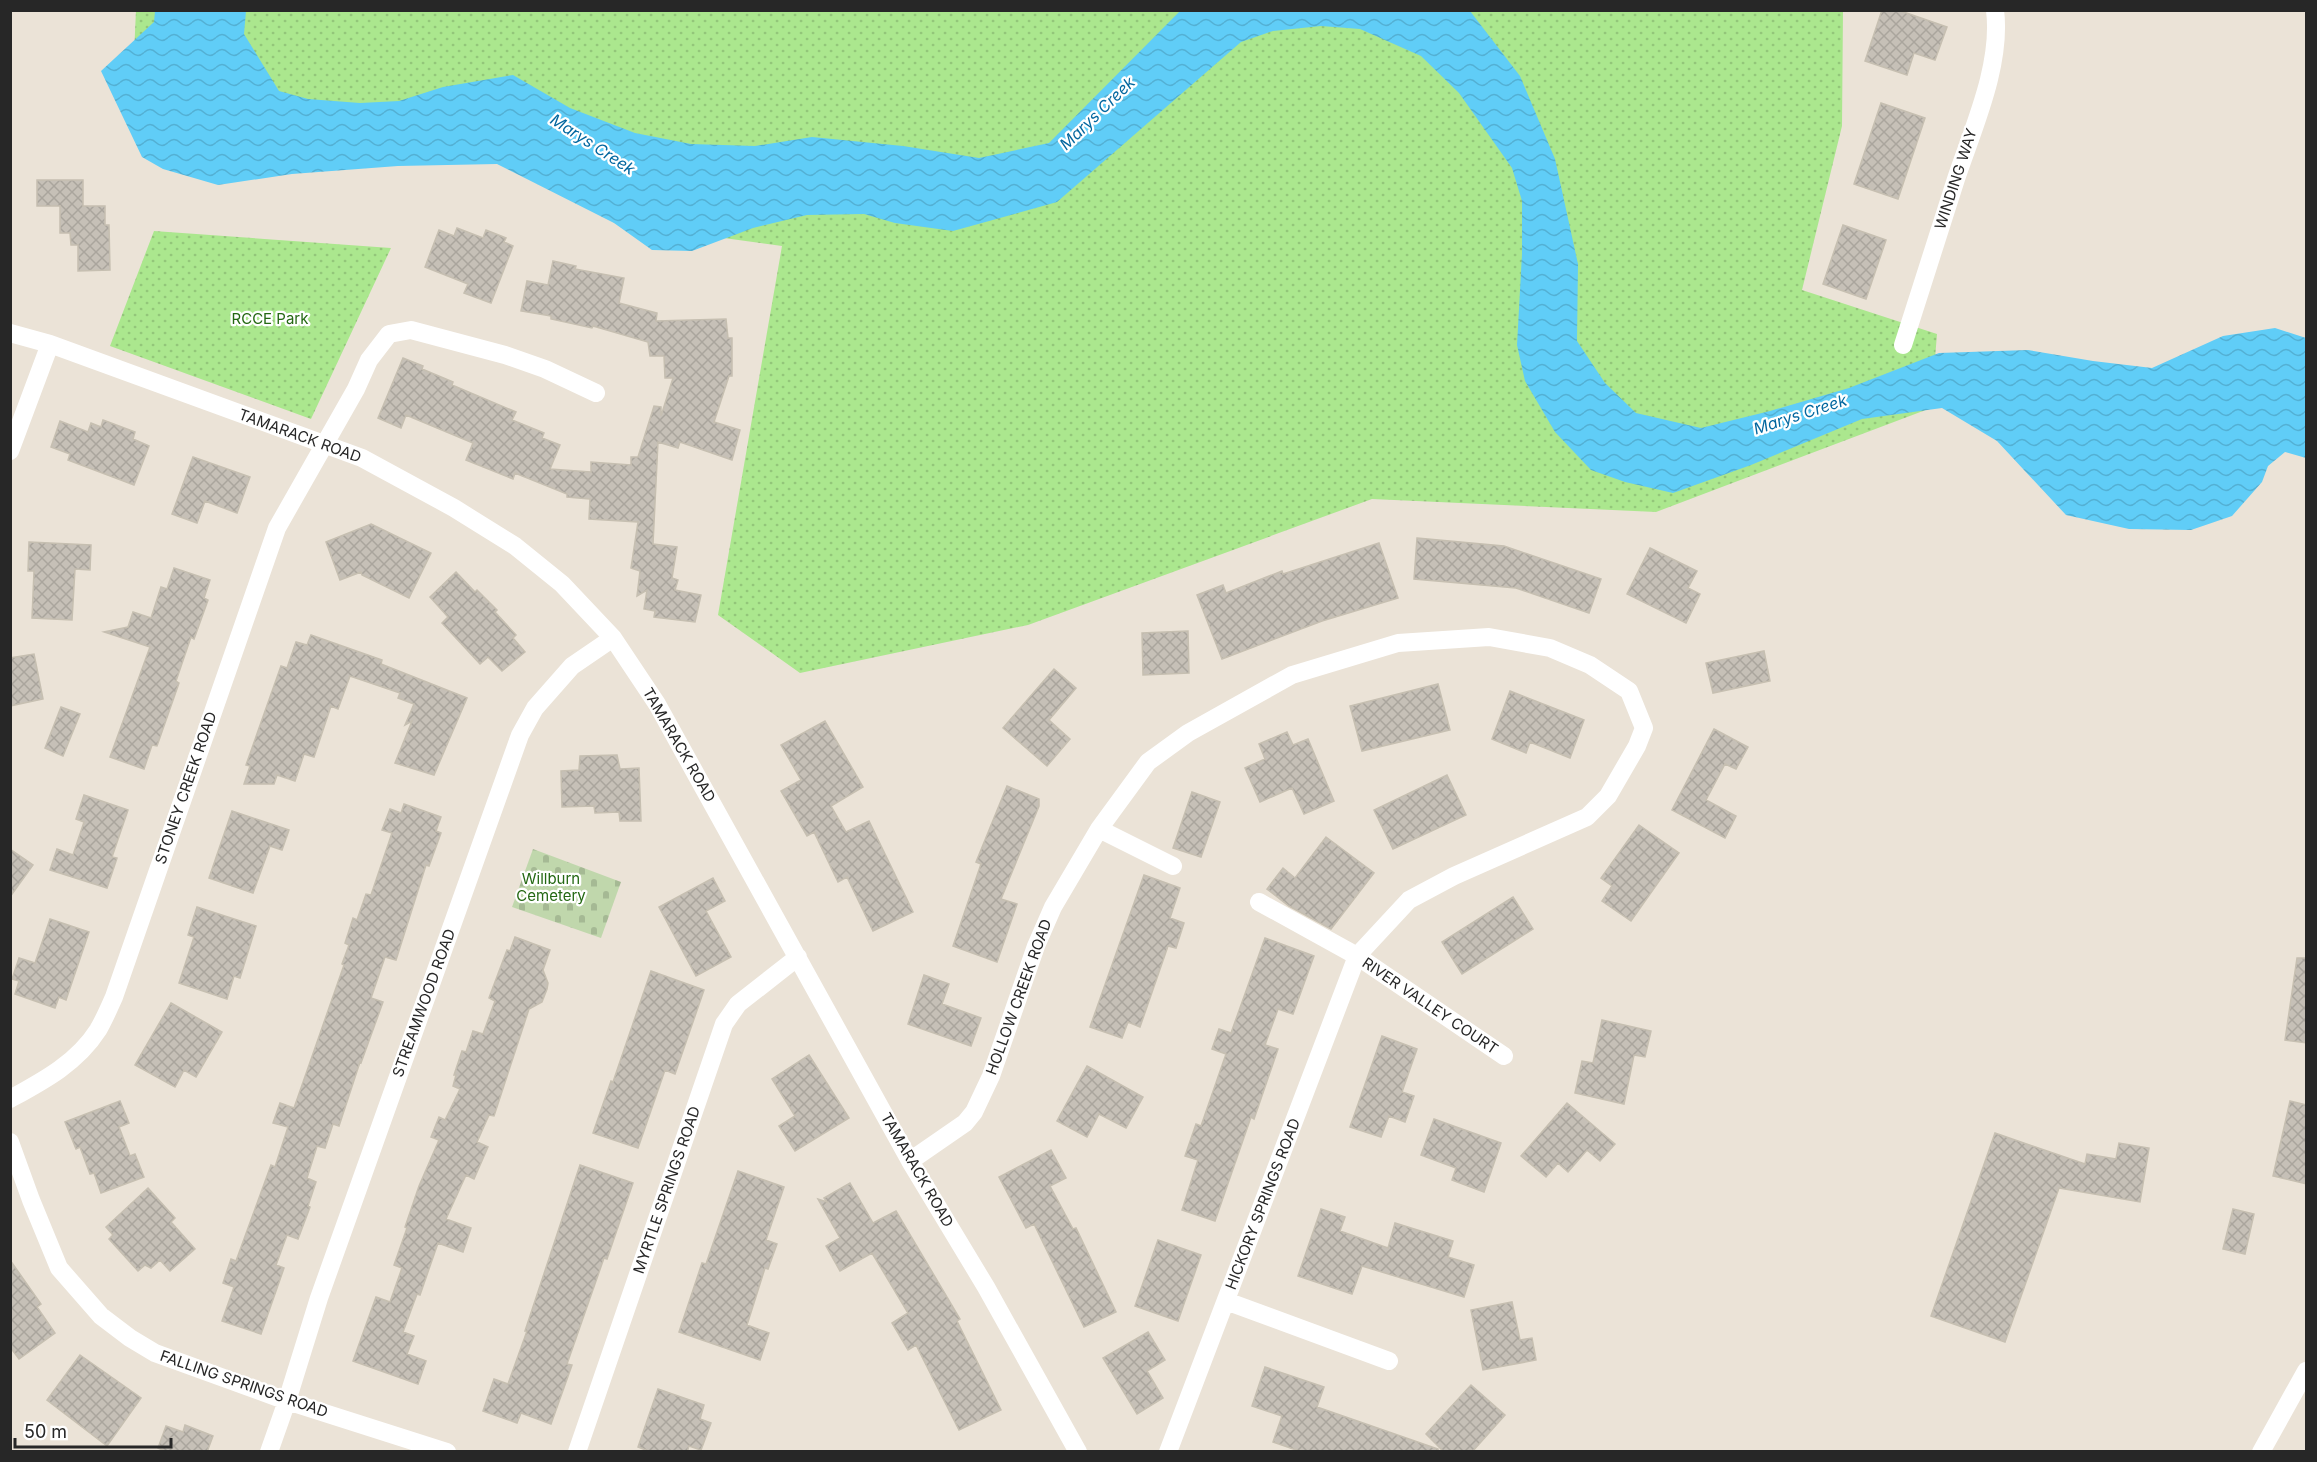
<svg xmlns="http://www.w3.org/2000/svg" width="2317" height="1462" font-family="Inter,sans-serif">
<defs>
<pattern id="grass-dots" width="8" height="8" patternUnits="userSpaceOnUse" patternTransform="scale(1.5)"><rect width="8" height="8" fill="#abe78e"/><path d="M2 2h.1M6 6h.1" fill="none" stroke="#93c67a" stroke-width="1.8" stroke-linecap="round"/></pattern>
<pattern id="cemetery-stones" width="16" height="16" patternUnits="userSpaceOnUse" patternTransform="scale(1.5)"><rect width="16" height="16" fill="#c0d7ac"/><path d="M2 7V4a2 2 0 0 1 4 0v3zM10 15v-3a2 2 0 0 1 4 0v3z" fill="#a5b994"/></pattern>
<pattern id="water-waves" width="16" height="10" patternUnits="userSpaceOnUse" patternTransform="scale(1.5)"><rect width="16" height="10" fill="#60cdf7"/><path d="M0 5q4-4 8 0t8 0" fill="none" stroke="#53b0d4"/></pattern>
<pattern id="building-cross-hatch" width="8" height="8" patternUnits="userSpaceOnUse" patternTransform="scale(1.5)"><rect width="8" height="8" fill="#c6c0b7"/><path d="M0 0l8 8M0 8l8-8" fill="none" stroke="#aaa59d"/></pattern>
</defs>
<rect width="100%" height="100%" fill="#ebe3d7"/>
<path fill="url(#grass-dots)" d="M136,10L1843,11L1842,126L1802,290L1937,334L1931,408L1656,512L1372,499L1028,625L800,673L718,615L782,246L614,223L604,196L344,113L133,77Z
M154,231L391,248L311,419L110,346Z"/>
<path fill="url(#cemetery-stones)" d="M533,849L621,882L601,938L512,907Z"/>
<path fill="url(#water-waves)" d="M155,11H246L244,34L279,91L308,99L360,103L399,101L443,87L513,75L570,108L635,133L691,144L755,146L812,137L903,146L979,158L1049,143L1180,11H1470L1520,76L1555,159L1578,264L1577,341L1605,383L1636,413L1701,428L1770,411L1849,388L1939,353L2028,350L2093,361L2152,368L2223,336L2275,328L2306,338V458L2285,452L2268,466L2262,482L2232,516L2191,530L2129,529L2066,515L1997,441L1942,408L1862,419L1751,465L1673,493L1625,482L1591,470L1555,432L1525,381L1517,345L1522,254V201L1512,168L1459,93L1421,56L1360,29L1321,26L1273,31L1241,42L1057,202L953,231L895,223L864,214L807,215L753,228L692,251L652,250L614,223L497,164L398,166L292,174L218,185L163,169L142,157L101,71L154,22Z"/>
<path fill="url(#building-cross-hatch)" stroke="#c6bfb1" stroke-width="1.5" d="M1882,10H1898L1947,27L1935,60L1914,53L1907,75L1865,61Z
M1881,103L1925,118L1898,199L1854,184Z
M37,180H83V206H105V225H109L110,270L78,271V245H71L70,233H60V206H37Z
M1843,225L1886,240L1866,299L1823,284Z
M457,228L483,238L486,230L506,238L504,242L513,246L491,303L464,293L468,284L425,267L439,230L454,236Z
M553,261L576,266L575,269L624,278L619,303L657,313L656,321L726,319L728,338H732V376H729L714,422L740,430L732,460L680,442L678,448L658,442L653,544L677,547L672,578L678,580L675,590L701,595L695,622L654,617L655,611L644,609L647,590L637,596L640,571L631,568L638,522L589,519L590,499L567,497V494L515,473L513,479L466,460L473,443L406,415L401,428L378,418L403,358L423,366L422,369L453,382L452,385L516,412L512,420L544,433L542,438L560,445L550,469L591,472V462L631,465V457H638L654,406L661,407V416L673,378H665L664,356H650L648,342L593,326L592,328L551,319V316L521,311L527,281L548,285Z
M103,420L135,432L133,439L149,446L134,485L68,460L70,454L51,447L60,421L88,432L91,423L101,427Z
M193,457L250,477L237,513L205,501L197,523L172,514Z
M371,524L431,553L409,598L362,575L361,572L340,580L326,542Z
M1417,538L1504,546L1601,579L1589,613L1516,588L1414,579Z
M29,542L91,545L90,570L75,569L72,620L32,618L34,571H28Z
M1379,543L1398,598L1322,621L1222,659L1197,595L1223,585L1226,593L1282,571L1283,574Z
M1650,548L1697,571L1688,588L1700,594L1686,623L1627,594Z
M174,568L210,580L204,598L208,600L194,639L191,637L176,681L179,683L157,746L152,745L144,769L110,757L150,647L104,632L128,627L133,612L151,618L161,587L167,589Z
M456,572L475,592L477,590L497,610L495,612L516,635L513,638L525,652L502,671L488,657L480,664L442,623L448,617L430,597Z
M1188,631L1189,673L1143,675L1142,633Z
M311,635L382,660L381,664L467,698L434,775L395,763L412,721L405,725L414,704L398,698L400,693L350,676L338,709L331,706L314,757L304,754L295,781L277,775L274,784H244L250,766L246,765L281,666L287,668L296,642L307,645Z
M1764,651L1770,681L1713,693L1706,663Z
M34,654L43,699L10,706V658Z
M1054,669L1076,688L1049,720L1070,739L1047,766L1003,728Z
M1438,684L1450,730L1362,751L1350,706Z
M1510,691L1584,720L1570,758L1530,742L1526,753L1492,739Z
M61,707L80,714L63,756L45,748Z
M825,721L863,787L831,806L846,832L869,821L913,912L873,931L847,877L838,882L814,832L807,836L781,791L801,780L781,745Z
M1714,729L1748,747L1736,769L1725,764L1706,800L1736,816L1725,838L1672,810Z
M1287,732L1293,745L1308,739L1334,801L1304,814L1292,788L1260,802L1245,768L1265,759L1259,744Z
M617,755L620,769L639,768L641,821H620L619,812L595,813L594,806L562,807L561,771L579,770L580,756Z
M1447,775L1466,815L1393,849L1374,810Z
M1007,786L1039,799V806L1001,899L1017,904L997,962L953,946L981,864L976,862Z
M1192,792L1220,802L1201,857L1173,848Z
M84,795L128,810L112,857L117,858L107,888L50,870L57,849L73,855L84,822L76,819Z
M404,804L441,817L436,831L441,833L429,866L426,865L396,960L385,957L371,998L383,1002L361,1063L360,1062L339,1126L333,1124L325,1148L317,1146L307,1178L316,1182L308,1206L310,1207L298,1239L287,1235L276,1265L284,1268L261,1334L222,1321L234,1287L223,1283L231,1259L236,1261L271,1165L275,1167L288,1127L273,1123L280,1103L294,1108L344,965L342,964L349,945L345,943L353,918L357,920L366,894L371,895L392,833L382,830L390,809L401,813Z
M232,811L289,830L282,850L270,846L253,893L209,878Z
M1639,825L1679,853L1631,921L1602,901L1612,886L1601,878Z
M1326,837L1374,873L1331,929L1289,906L1267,889L1283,868L1295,878Z
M10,849L33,865L10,897Z
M1144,875L1180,888L1170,918L1184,923L1176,948L1168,946L1140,1027L1128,1022L1122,1038L1090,1027Z
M713,878L725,901L706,911L731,957L696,976L659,907Z
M1513,897L1533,929L1462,974L1442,942Z
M197,907L256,926L240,978L234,976L227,999L179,983L194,937L188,935Z
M50,919L89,932L66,1000L59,997L55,1008L15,994L19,981L12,979L19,958L35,963Z
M515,937L550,950L543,970L548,983L547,989L542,1002L529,1009L494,1116L489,1115L477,1142L488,1147L474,1179L466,1175L446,1219L471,1228L463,1252L438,1243L420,1295L417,1294L403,1332L414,1336L407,1354L426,1361L418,1384L353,1361L376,1297L390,1302L402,1268L394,1265L407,1228L405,1227L419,1186L439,1140L431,1137L439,1117L445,1120L460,1089L453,1086L456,1075H454L462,1051L466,1052L473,1031L483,1034L495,1001L489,998L507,950L510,951Z
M1265,938L1314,956L1293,1014L1278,1009L1265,1045L1278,1049L1254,1119L1251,1117L1215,1221L1182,1210L1198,1160L1185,1156L1196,1124L1201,1126L1226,1054L1212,1049L1219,1029L1231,1033Z
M2297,958H2307V1043L2285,1040Z
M651,971L704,990L675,1074L665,1070L638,1148L593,1133L611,1081L613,1082Z
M924,975L949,984L942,1004L981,1018L971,1046L908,1024Z
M171,1003L222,1032L196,1077L184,1070L175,1087L135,1065Z
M1602,1020L1651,1031L1645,1057L1634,1055L1624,1104L1575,1093L1582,1061L1593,1063Z
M1382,1036L1417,1049L1402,1092L1414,1096L1405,1122L1389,1116L1381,1137L1350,1127Z
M809,1055L849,1118L795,1151L779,1126L795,1116L772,1079Z
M1087,1066L1143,1097L1126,1128L1099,1114L1087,1137L1057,1121Z
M120,1101L129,1123L119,1127L130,1156L135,1154L144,1177L101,1193L94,1173L90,1174L80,1147L76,1149L65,1122Z
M2290,1101L2307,1105V1184L2273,1176Z
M1567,1103L1615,1144L1600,1161L1587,1150L1568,1172L1558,1163L1546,1177L1521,1156Z
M1434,1119L1501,1143L1484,1192L1452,1180L1456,1168L1421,1155Z
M1995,1133L2085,1164L2087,1154L2116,1159L2119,1143L2149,1148L2140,1202L2059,1188L2005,1342L1931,1316Z
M1051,1150L1066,1178L1050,1186L1073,1229L1076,1228L1116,1312L1084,1327L1034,1224L1026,1228L999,1177Z
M580,1165L633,1183L607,1259L604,1258L567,1364L572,1365L551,1424L521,1413L517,1423L483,1411L494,1379L508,1384L527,1331H525Z
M738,1171L784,1187L766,1240L777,1244L768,1269L765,1268L747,1325L769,1333L760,1360L679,1332L702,1263L706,1264Z
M850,1183L873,1223L896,1211L960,1319L957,1321L1001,1410L959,1430L916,1345L908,1350L892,1323L908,1313L872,1253L840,1271L826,1246L840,1238L818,1199L827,1202L824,1198Z
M148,1188L175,1218L171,1222L195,1249L170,1271L160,1260L151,1268L145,1265L138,1271L109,1239L113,1235L106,1227Z
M1321,1209L1345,1217L1340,1231L1388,1248L1395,1223L1453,1241L1448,1257L1474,1265L1464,1297L1362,1266L1352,1294L1298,1276Z
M2233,1209L2254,1214L2245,1254L2223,1249Z
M1158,1240L1201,1255L1178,1321L1135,1306Z
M10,1260L41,1304L37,1307L55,1333L19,1359L10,1347Z
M1512,1302L1520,1340L1532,1338L1536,1360L1483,1370L1471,1310Z
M1148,1332L1165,1360L1147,1371L1163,1398L1137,1414L1103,1358Z
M80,1355L141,1398L107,1446L47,1400Z
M1265,1367L1324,1387L1317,1407L1438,1449V1452H1302L1273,1442L1282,1416L1252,1406Z
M1471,1385L1505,1415L1472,1452H1444L1426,1434Z
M658,1389L704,1405L700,1419L711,1423L701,1450L689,1446L687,1452H651L638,1447Z
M185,1425L213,1436L207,1452H167L158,1448L166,1426L183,1432Z"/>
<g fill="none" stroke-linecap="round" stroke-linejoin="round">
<path stroke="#fff" stroke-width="18" d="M10,333L50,344L362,458L454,508L515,546L562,584L613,638L657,704L910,1161L986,1287L1078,1452
M1903,345C1921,290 1938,234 1956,179C1973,128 2002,65 1995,10
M10,451L50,344
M1099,829L1173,866
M1259,902L1357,956L1504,1056
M10,1099C43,1081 77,1063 98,1030C104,1020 109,1008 114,997L277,528L356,389L369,360L389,334L411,330L505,355L545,369L596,393
M10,1142L31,1200L59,1268L101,1316L130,1338L155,1353L287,1401L447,1452
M910,1161L965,1123L974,1112L991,1076L1036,946L1053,907L1099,829L1148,762L1188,733L1292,675L1398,643L1489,637L1550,648L1590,665L1629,691L1644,728L1637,746L1608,796L1587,817L1454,876L1409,900L1357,956L1168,1452
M1226,1301L1389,1361
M269,1452L287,1401L319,1298L520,735L535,708L572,666L613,638
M577,1452L724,1024L738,1004L798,957
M2261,1452L2306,1371"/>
</g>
<g text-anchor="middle" stroke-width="4.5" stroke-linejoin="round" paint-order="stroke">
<g font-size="15" fill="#272727" stroke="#fff">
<text transform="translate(1956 179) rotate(-72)" y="5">WINDING WAY</text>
<text transform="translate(300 436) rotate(20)" y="5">TAMARACK ROAD</text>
<text transform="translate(679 745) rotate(60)" y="5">TAMARACK ROAD</text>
<text transform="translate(186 788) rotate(-71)" y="5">STONEY CREEK ROAD</text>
<text transform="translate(1019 997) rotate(-70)" y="5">HOLLOW CREEK ROAD</text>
<text transform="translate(424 1003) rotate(-70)" y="5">STREAMWOOD ROAD</text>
<text transform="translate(1430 1006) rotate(34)" y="5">RIVER VALLEY COURT</text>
<text transform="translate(917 1170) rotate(60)" y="5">TAMARACK ROAD</text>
<text transform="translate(667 1190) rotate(-71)" y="5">MYRTLE SPRINGS ROAD</text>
<text transform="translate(1263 1204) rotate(-69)" y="5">HICKORY SPRINGS ROAD</text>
<text transform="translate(244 1384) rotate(19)" y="5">FALLING SPRINGS ROAD</text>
</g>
<g font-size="15" fill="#246813" stroke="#fff">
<text x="270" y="324">RCCE Park</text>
<text x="551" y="884">Willburn<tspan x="551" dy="17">Cemetery</tspan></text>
</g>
<g font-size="16" font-style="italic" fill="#03679f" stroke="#fff">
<text transform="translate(1097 113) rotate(-44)" y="6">Marys Creek</text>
<text transform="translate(593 144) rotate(33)" y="6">Marys Creek</text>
<text transform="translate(1800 414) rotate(-18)" y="6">Marys Creek</text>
</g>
</g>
<rect width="2317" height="1462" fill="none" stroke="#272727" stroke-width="24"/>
<path d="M15 1438v9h156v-9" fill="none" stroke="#272727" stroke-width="3"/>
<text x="24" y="1438" font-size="18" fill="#272727" stroke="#ffffff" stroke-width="4.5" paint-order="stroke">50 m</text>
</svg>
